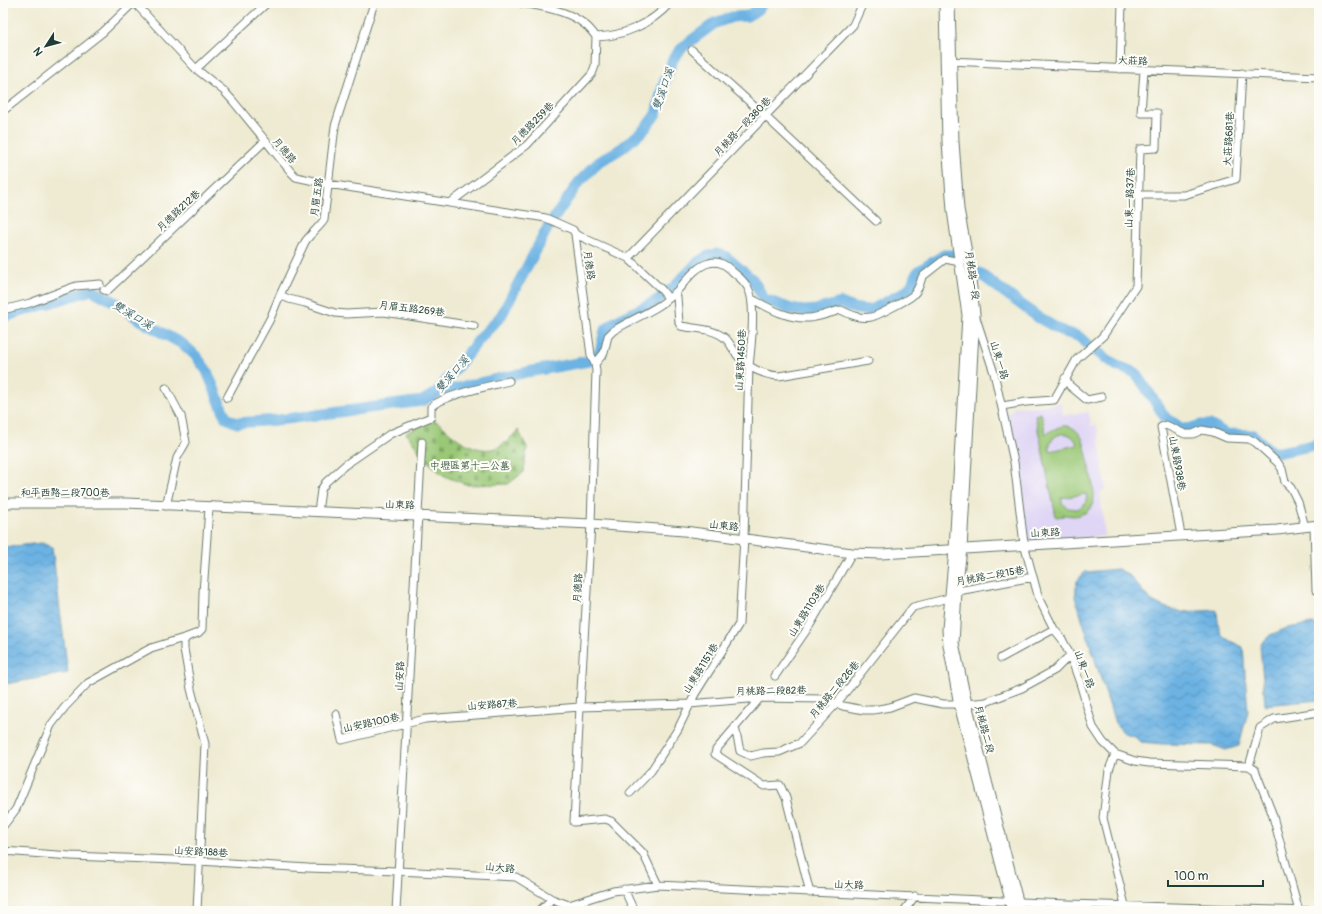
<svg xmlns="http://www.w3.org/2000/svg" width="1322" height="914" font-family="Pangolin,'LXGW WenKai TC',sans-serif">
<defs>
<pattern id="cemetery-stones" width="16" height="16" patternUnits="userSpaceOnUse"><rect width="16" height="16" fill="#9ac876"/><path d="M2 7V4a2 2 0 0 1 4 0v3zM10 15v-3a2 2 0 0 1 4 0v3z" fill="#7da462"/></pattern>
<pattern id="water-waves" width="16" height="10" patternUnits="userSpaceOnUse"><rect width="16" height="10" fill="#6cb2e3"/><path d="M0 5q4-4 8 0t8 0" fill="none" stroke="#5892b9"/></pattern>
</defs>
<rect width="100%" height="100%" fill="#fdfcf7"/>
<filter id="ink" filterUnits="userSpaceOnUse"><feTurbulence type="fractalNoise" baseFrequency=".025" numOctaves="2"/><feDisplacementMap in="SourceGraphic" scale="8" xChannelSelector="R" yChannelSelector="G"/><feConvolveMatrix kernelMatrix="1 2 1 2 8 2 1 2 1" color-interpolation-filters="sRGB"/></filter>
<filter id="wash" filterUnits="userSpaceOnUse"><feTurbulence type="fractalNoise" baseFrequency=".012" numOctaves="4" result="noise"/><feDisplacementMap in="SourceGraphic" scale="16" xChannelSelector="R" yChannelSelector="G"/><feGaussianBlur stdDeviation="0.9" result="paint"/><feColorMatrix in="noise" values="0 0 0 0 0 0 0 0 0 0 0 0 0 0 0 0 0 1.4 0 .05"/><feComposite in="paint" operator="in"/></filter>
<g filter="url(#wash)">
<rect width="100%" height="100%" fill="#efebd3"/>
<path fill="#dfd5f5" d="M1061,403L1063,415L1089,412L1091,426L1097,425L1106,490L1100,492L1105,536L1027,541L1007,416L1014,407L1041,406Z"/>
<path fill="url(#cemetery-stones)" stroke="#5c8255" d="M433,420C441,423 446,430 453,435C464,444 481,453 496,448C505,445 512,436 518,430L527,447L524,472L508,484L468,485L444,476L425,459L406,433Z"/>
<path fill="#9ac876" stroke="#5c8255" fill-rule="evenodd" d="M1041,413L1046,434C1060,425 1071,420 1082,438C1086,447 1095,491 1094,499C1092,514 1076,519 1063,514L1064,516L1056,517L1035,415ZM1061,434C1069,433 1075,437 1077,445L1050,451C1049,442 1053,436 1061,434ZM1086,494C1088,501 1084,506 1077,509L1068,508L1063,504L1061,498Z"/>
<path fill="url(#water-waves)" stroke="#46788c" d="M42,543L52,547L68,673L5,684L3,685V547Z
M1118,569L1129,575L1150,600L1164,607L1182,612L1217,610C1219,636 1219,636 1243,647L1248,711L1239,746L1226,750L1212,745L1163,744L1140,742L1134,736L1124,733L1115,723L1075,597L1077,581L1085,572Z
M1312,624L1319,625V700L1265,705L1260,645L1270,635L1287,628Z"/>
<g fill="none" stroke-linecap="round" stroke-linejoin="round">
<path stroke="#6cb2e3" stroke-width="11" d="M979,273L1039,318L1064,332L1078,336L1105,358L1117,366L1136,373L1165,417L1181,428L1188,429L1201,425H1210L1227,434L1253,435L1272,452H1280L1319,444
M3,317L92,290L117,303L141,321L184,345L196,356L207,371L226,418L237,423L278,420L422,401L436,393L482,336L501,316L548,227L579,182L599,162L622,148L644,130L656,114L663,86L674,57L685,45L715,23L732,17L747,16L757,10L763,3
M436,393L527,372L589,361L596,357L600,352L605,330L615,322L656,301L674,287L698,262L706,257L716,254L725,256L753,280L764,299L791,309L804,311L815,310L841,303L853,308L864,310L873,309L906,291L912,285L915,276L919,271L944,255H954"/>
</g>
</g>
<g filter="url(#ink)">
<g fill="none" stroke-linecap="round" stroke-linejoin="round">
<defs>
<path id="minor" d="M135,3L196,69L224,91L233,101L291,172L296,177L328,184L546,218L573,230L575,234L591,355L595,364L596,371L591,524L580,707L574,822L605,819L611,821L643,853L658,885
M521,3C548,7 581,13 596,37
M596,37C624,36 651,24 670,3
M692,50L765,116L876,221
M948,61L1319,77
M196,69L267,3
M1120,69L1122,3
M3,111L103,32L133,3
M1140,195H1184L1236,179L1242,73
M450,203L527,145L592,74L595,66L596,37
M575,234L628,258L661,289L668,298
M628,258L853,25L863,3
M104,290L107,291L265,141
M674,293L677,297L679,323L681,326C695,329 713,328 725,338C731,343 733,351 738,356C748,368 764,375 779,376L868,361
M280,295L289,299L305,303L335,313L346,314L384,312L474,326
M752,299C769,308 787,319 808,318C818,318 831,312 841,310C851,315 860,319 871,317C877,316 907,300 912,296C918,291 920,284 922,277L945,259L960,262
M3,310L30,303L76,286L100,284
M976,318L994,373L1014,462L1024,544L1039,599L1054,629L1062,639L1070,655L1080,683L1093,727L1103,742L1115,754L1135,761L1149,763L1249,766L1255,770L1272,813L1299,911
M595,364L604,353L608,336L613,331C633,318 658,310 675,293C685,283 694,267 709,263C719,260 726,265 733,272C739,277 746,282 749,290C756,306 751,348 749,366L744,538L739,624L695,694L678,729L651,771L630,793
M1065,378L1070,386L1087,400L1102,397
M227,398L270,319L280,295L305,242C310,234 318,229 324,220L335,126L374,3
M1002,406L1026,402L1054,400L1077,359L1103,336L1136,286L1140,149L1156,148L1157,113H1141L1144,70
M166,506L177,458L186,442L181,416L166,388
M318,512L321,490L326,482L345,465L390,434L431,417V407C443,395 490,386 509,381
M1314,526L1316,590
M1181,535L1161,427L1166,425L1185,434H1193L1202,430L1213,432L1227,438L1249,439L1255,442L1278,463L1282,469L1285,482L1291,488L1298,502L1305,527
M953,592L1033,577
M1001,658L1054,629
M775,676L810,625L852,553
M760,698L716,750L715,754L764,786L780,785L786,798L810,893
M336,714L342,740L425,719L580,707L689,704L760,698L824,699L843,706L864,710H873L890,707L914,698L943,704H967L986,702L1022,688L1055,670L1070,655
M735,727L740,751L751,756L763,753L779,752L800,743L837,703L913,607L949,598
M1115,754L1109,770L1103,818L1125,905
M1249,766L1260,728L1274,719L1319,712
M3,826L16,809L51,725L65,707L88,683L151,648L187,637
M3,851L71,856L199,861L308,868L398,871L516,877L552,899L569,905L613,891L658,885L1067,904L1310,911
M624,889L634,911
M197,911L205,744L191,689L184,649V641L187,637L198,633L202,629L203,593L209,508
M396,911L422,442
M539,911L552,899
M904,911L915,896"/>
<path id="tertiary" d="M944,3L947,142L952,210L967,315L954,550L947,629L948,645L959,705L1010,900L1011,911
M950,3L954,142L959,209L969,263L975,314L962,549L957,591L954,643L967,704L1018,901L1019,911
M3,503H126L591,524L684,531L852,553L881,554L1277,530L1319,525"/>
</defs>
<use href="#minor" stroke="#687a6c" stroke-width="9"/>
<use href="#tertiary" stroke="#687a6c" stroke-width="11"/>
<use href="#minor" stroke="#fff" stroke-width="7"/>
<use href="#tertiary" stroke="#fff" stroke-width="9"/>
</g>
</g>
<g text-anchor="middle" stroke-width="4" stroke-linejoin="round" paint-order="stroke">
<g font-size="10" fill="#1f3d34" stroke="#fdfcf7">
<text transform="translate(1133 60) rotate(2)" y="4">大莊路</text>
<text transform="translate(532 123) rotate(-45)" y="4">月德路259巷</text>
<text transform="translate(742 126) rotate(-46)" y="4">月桃路一段380巷</text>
<text transform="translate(1228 139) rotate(-87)" y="4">大莊路681巷</text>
<text transform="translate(285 150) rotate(50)" y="4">月德路</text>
<text transform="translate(316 197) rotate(-82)" y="4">月眉五路</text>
<text transform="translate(1129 198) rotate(-88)" y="4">山東一路37巷</text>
<text transform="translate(178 210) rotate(-43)" y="4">月德路212巷</text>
<text transform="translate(590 265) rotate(82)" y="4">月德路</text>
<text transform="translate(973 275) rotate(82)" y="4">月桃路一段</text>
<text transform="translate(412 308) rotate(7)" y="4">月眉五路269巷</text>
<text transform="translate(740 360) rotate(-87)" y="4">山東路1450巷</text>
<text transform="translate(1000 360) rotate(73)" y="4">山東一路</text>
<text transform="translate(1178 463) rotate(80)" y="4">山東路938巷</text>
<text x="65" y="496">和平西路二段700巷</text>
<text transform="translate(400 504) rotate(2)" y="4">山東路</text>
<text transform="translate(724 525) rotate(6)" y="4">山東路</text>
<text transform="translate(1045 532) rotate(-3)" y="4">山東路</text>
<text transform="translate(990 575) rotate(-10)" y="4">月桃路二段15巷</text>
<text transform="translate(577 588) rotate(-86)" y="4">月德路</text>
<text transform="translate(806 610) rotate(-58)" y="4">山東路1103巷</text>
<text transform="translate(700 668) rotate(-58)" y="4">山東路1151巷</text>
<text transform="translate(1085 669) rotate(70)" y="4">山東一路</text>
<text transform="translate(399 676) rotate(-87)" y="4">山安路</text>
<text transform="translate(834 689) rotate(-50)" y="4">月桃路二段26巷</text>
<text transform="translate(771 690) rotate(-1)" y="4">月桃路二段82巷</text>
<text transform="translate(492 704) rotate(-4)" y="4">山安路87巷</text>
<text transform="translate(371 722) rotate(-12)" y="4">山安路100巷</text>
<text transform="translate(985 729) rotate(75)" y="4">月桃路二段</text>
<text transform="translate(201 851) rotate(3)" y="4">山安路188巷</text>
<text transform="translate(500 867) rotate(5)" y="4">山大路</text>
<text transform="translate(849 884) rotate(2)" y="4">山大路</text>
</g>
<g font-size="10" fill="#3e6044" stroke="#fdfcf7">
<text x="470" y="469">中壢區第十二公墓</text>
</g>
<g font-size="11" font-style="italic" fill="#366069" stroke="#fdfcf7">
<text transform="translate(663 89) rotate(-71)" y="4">雙溪口溪</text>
<text transform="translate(133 315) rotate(31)" y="4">雙溪口溪</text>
<text transform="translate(452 374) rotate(-49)" y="4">雙溪口溪</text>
</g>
</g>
<rect width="1322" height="914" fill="none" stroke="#fdfcf7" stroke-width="16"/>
<g transform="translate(46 46) rotate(234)" stroke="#fdfcf7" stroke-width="3" paint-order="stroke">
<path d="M0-3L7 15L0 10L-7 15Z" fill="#1f3d34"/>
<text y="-6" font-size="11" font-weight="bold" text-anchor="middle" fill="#1f3d34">N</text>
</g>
<path d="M1168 880v6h95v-6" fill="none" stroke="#1f3d34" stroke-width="2"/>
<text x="1174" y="880" font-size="12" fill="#1f3d34" stroke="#fdfcf7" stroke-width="3" paint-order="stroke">100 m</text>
</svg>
